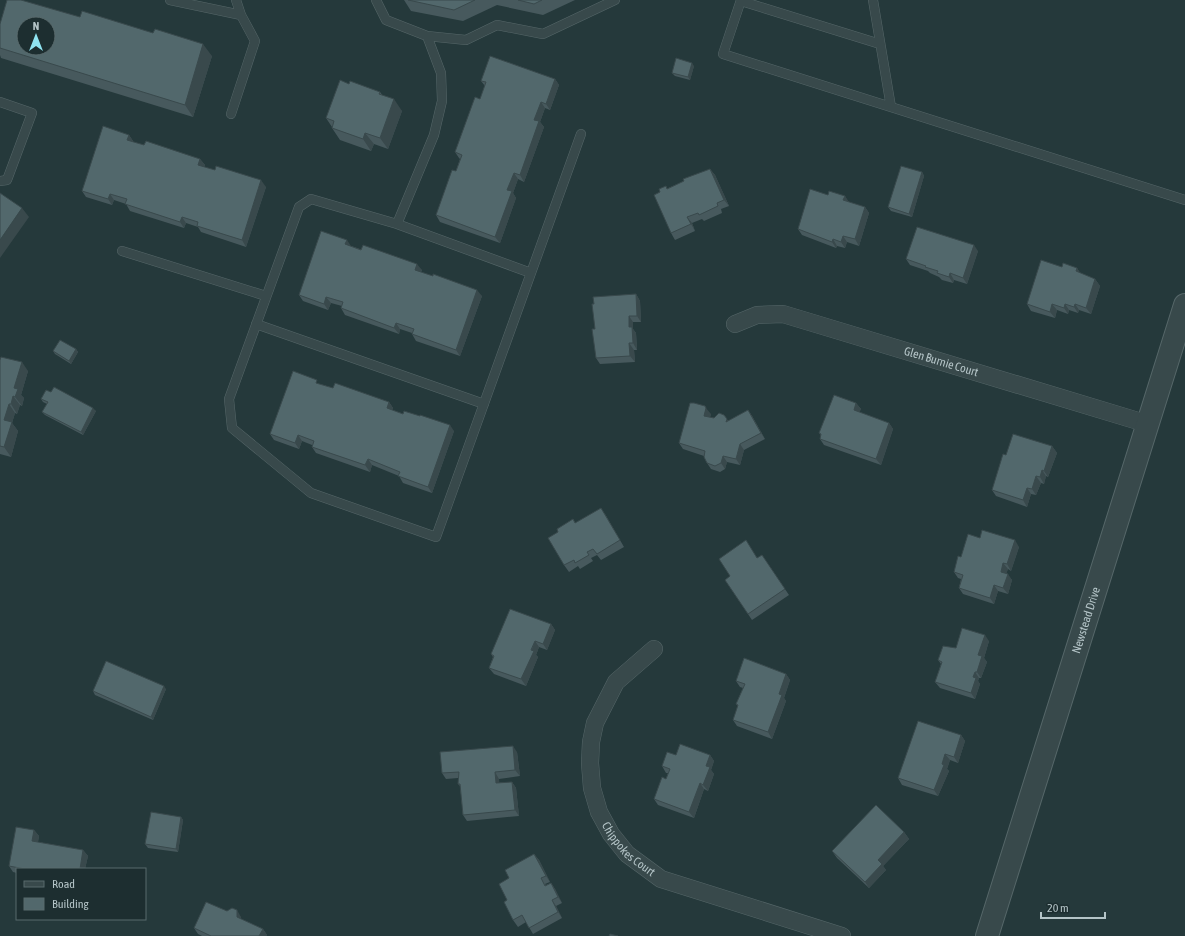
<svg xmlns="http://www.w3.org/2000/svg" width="1185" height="936" font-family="'Asap Condensed',sans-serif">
<rect width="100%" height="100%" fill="#25393b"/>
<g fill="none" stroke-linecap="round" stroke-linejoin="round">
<defs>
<path id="service" d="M170,0L241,15
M376,0L386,20L427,36L466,40L497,25L543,34L615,0
M741,0L723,54L1185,200
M873,0L891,107
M741,1L880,44
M0,102L32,113L7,180L0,181
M231,114L255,41L241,15L236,0
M397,224L434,135L442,101L441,73L427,36
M122,251L266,296
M531,273L397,224L311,199L299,207L229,399L232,428L311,493L436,537L581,134
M256,324L484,404"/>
<g id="minor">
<path id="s1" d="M735,324L757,315L783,314L1148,424"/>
<path id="s2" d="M654,649L616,682L595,723L591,742L590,763L592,788L599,812L611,834L627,854L661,879L842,936"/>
</g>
<g id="tertiary">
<path id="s3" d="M987,936L1185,305"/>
</g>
</defs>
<use href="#service" stroke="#566769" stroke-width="10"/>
<use href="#minor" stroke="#566769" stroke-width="18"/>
<use href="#tertiary" stroke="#566769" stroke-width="24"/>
<use href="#service" stroke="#38494b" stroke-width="9"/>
<use href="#minor" stroke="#38494b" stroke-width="17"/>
<use href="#tertiary" stroke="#38494b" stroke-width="22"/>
</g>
<path fill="#47595d" d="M404,0H575L543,15L497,5L463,21L411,11Z
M0,24L212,56L193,117L1,58L0,55Z
M694,66L690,80L675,76L672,73Z
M555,79L559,85L550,110L545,108L540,122L544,127L524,182L518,179L513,193L516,198L500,243L440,222L436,215L456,171L460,159L459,158L455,152L480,99L485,86L481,81Z
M349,84L380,92L383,96L402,111L388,149L374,144L371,151L340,140L332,128V127L326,118Z
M129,135L133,141V142L144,145L200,159L205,165L204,167L266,187L246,247L201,232L198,227L186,223L184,228L130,211L126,204L114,200L112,205L86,197L82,191Z
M710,169L715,175L729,206L721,209L722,213L704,221L702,219L692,223L695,231L675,240L671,233L660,192Z
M922,172L924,176L912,217L891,211L888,207Z
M828,195L845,196L848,202L865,207L869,213L859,246L847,242L845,248L837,246L836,248L802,235L798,229Z
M351,246L422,270L421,272L482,296L460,356L416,341L412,334V333L400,329L399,334L345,315L341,308L342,306L331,303L328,310L303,301L299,295Z
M978,251L967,284L954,280L953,283L942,280L939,277L930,273L928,271L910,265L906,259Z
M1062,267L1077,268L1080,273L1095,279L1100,286L1091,314L1079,310L1078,313L1069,310L1068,314L1057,310L1055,318L1031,311L1027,304Z
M636,294L640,301L641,322H633V329L636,333L637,350H634L635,362L600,364L596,358L595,329Z
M76,349L78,352L71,364L55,354L53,351Z
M0,360L28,371L21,395L24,398L22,406L20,405L17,414L15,413L12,423L18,431L11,457L0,454Z
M320,384L333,388L389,402L393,408L392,410L454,431L432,493L403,483L399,476L372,465L370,472L316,453L312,447V445L302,441L299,449L274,440L270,434Z
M51,392L96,411L83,435L45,415L42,412L47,404L43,402L41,399Z
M856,403L861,409L859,412L889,423L893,429L881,465L824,445L820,439L821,435L819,433Z
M748,410L752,416L765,439L744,450L740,465L727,462L725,469L720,472L711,469L707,463L704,456L683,449L679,443L711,414L710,417L714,418L724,415L728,421Z
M1052,446L1057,453L1048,477L1046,476L1044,484L1041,483L1036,495L1031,494L1027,507L996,496L992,490L1006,455Z
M605,514L624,547L601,560L597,555L591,558L593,561L580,569L578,566L569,572L564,565L558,532L573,519L575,523Z
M980,538L1019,547L1011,571L1008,569L1006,573L1012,580L1008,594L998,591L994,604L963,594L959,588L961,579L958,578L954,572L961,557Z
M762,555L789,595L752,620L725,580Z
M551,624L555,630L547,650L539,647L536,655L538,657L526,686L494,674L489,668L493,657L491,654Z
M989,641L984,658L987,662L981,678H979L978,681L980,684L975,699L940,688L935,682L941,664L938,660L956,648Z
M786,674L790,680L784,698L786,701L772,739L737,726L733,720L738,706L736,704L743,688L740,687L736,681Z
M166,689L153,720L95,695L93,691Z
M961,735L965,741L958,763L950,760L947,769L949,771L938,796L902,785L898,778Z
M517,752L520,776L499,779V783L512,782L516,788L519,816L467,821L463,815L460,786L458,784V778L446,779L442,773Z
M676,755H710L714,761L711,770L714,774L708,791L704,789L694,818L658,805L654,799L666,779L668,773H666L662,766Z
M181,817L183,820L178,852L148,848L145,844Z
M34,830L39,836L38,842L83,850L88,856L85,869H17V873L13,872L9,866Z
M904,832L909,839L883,866L886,870L869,888L837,858L832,851Z
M534,854L539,860L550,882L545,884L546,885L551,883L555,889L562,903L556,906L562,918L533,934L526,922L518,927L513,920L509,878Z
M227,911L241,917V919L263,929L267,935L266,936H202L198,934L194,928Z"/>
<path fill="#39494c" d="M203,44L212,56L193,117L185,105Z
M692,63L694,66L690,80L688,77Z
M555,79L559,85L550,110L546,104Z
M394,99L402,111L388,149L380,138Z
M541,102L545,108L540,122L544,127L524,182L520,175L534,120Z
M365,133L374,144L371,151L363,139Z
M129,135L133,141L132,146L127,140Z
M200,159L205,165L203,171L198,165Z
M710,169L715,175L729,206L724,200Z
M922,172L924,176L912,217L909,214Z
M514,173L518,179L513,193L516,198L500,243L495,237L507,190Z
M261,180L266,187L246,247L242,240Z
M110,194L114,200L112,205L108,199Z
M845,196L849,202L843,200Z
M865,207L869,213L859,246L855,239Z
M22,208L29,217L0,258V240Z
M182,217L186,223L184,228L180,222Z
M687,217L692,223L695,231Z
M843,236L847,242L845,248L841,242Z
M833,239L837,246L836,248L832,242Z
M347,240L351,246L345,244Z
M974,245L978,251L967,284L963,278Z
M417,264L422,270L419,276L415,270Z
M1077,268L1081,274L1076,271Z
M950,273L954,280L953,283L949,277Z
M1095,279L1100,286L1091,314L1086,308Z
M477,290L482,296L460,356L456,350Z
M636,294L640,301L641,322L637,316Z
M326,297L331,303L328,310L324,304Z
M1052,304L1057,310L1055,318L1050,312Z
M1065,304L1069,310L1068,314L1064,308Z
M1075,304L1079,310L1078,313L1074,307Z
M629,316L633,322V329L636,333L637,350L633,343L629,327Z
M396,323L400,329L399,334L394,328Z
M629,343L634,350L635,362L630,356Z
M76,349L78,352L71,364L69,361Z
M22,362L28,371L21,395L24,398L22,406L15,397L14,388Z
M13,396L20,405L17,414L11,404Z
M389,402L393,408L391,414L387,408Z
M856,403L861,409L858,416L854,410Z
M9,404L15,413L12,423L18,431L11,457L4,447V420Z
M93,408L96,411L83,435L81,432Z
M706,408L711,414L709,422L704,416Z
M748,410L752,416L765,439L761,433Z
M889,423L893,429L881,465L876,459Z
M450,425L454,431L432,493L428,487Z
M298,435L302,441L299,449L295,443Z
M740,444L744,450L740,465L736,459Z
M1052,446L1057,453L1048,477L1044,471Z
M723,456L727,462L725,469L721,463Z
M368,459L372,465L370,472L365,465Z
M1042,470L1046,476L1044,484L1040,477Z
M1036,476L1041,483L1036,495L1032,489Z
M1027,488L1031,494L1027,507L1023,500Z
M1015,540L1019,547L1011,571L1007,564Z
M1003,563L1008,569L1005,578L1001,572Z
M1008,574L1012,580L1008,594L1003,588Z
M994,585L998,591L994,604L990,598Z
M551,624L555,630L547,650L543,644Z
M985,635L989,641L984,658L987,662L981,678L977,672L978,655Z
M535,641L539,647L536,655L538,657L526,686L521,679Z
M975,672L979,678L978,681L980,684L975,699L971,693L973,677Z
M786,674L790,680L784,698L786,701L772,739L768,732L779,694Z
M164,686L166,689L153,720L151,717Z
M961,735L965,741L958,763L954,757Z
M513,746L517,752L520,776L515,770Z
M945,754L950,760L947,769L949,771L938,796L934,790Z
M710,755L714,761L711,770L714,774L708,791L703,785L706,766Z
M495,772L499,779L500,789L496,783Z
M512,782L516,788L519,816L515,810Z
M700,783L704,789L694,818L689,812Z
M181,817L183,820L178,852L176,849Z
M34,830L39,836L37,847L32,841Z
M904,832L909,839L883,866L886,870L869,888L865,882L878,860Z
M83,850L88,856L85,869H80Z
M534,854L539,860L550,882L546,876Z
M551,883L555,889L562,903L558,897Z
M552,900L556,906L562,918L558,912Z
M237,910L241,917V923L237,917Z
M263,929L267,935L266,936H259Z"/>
<path fill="#52686c" stroke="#39494c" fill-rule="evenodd" d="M7,0H21L80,17L82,11L153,33L155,29L203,44L185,105L0,48V24ZM24,24H48V48H24Z
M408,0H475L454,10Z
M518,0H542L534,4Z
M490,56L555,79L546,104L541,102L534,120L539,121L520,175L514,173L507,190L512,191L495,237L436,215L452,170L456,171L462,155L455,152L475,97L480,99L486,82L481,81Z
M676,58L692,63L688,77L672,73Z
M340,80L349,84L350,81L380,92L379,94L394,99L380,138L365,133L363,139L332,128L334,121L326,118Z
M103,126L129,135L127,140L144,145L146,141L200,159L198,165L215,170L216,166L261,180L242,240L197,226L198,222L182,217L180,222L125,204L127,199L110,194L108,199L82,191Z
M901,166L922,172L909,214L888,207Z
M710,169L724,200L717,203L718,206L699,215L698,213L687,217L691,224L671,233L654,195L660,192L659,189L666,186L667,189L684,181L683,179Z
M810,189L828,195L829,191L845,196L843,200L865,207L855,239L843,236L841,242L833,239L832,242L798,229Z
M0,193L22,208L0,240Z
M917,227L974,245L963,278L950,273L949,277L937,273L938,271L925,267L926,266L906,259Z
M321,231L347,240L345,244L361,250L363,245L417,264L415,270L433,276V274L477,290L456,350L412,334L414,329L396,323L394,328L341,308L343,302L326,297L324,304L299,295Z
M1041,260L1062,267L1063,263L1077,268L1076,271L1095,279L1086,308L1075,304L1074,307L1065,304L1064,308L1052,304L1050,312L1027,304Z
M636,294L637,316H629V327H632L633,343H629L630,356L596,358L592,329H595L592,304H594L593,297Z
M60,340L76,349L69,361L53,351Z
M1,357L22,362L14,388L18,389L15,397L13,396L11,404H9L4,420L12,422L4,447L0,446V360Z
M293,371L317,380L316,383L333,388L335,383L389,402L387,408L403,414L404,411L420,416V415L450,425L428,487L398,476L400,472L368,459L365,465L312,447L314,441L298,435L295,443L270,434Z
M54,387L93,408L81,432L42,412L48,402L41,399L46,390L51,392Z
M834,395L856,403L854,410L889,423L876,459L820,439L821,434L819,433Z
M690,403H694L705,406L706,408L704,416L714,418L719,413L724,415L727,419L726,422L748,410L761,433L740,444L736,459L723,456L721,463L715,466L707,463L704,457L705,451L679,443Z
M1013,434L1052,446L1044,471L1042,470L1040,477L1036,476L1032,489L1027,488L1023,500L992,490L1003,454L1006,455Z
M601,508L620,540L597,554L593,549L587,552L589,555L575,563L574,560L564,565L548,538L558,532L557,529L573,519L575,523Z
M982,530L1015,540L1007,564L1003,563L1001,572L1008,574L1003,588L994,585L990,598L959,588L963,575L954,572L958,556L961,557L968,534L980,538Z
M746,540L757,558L762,555L785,589L748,614L725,580L730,576L719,559Z
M510,609L551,624L543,644L535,641L531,650L534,651L521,679L489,668L494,656L491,654Z
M962,628L985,635L978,655L982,656L977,672H975L973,677L976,678L971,693L935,682L942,662L938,660L943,646L956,648Z
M744,658L786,674L779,694L782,695L768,732L733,720L738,705L736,704L745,684L736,681Z
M106,661L164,686L151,717L93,691Z
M918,721L961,735L954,757L945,754L942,764L944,765L934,790L898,778Z
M680,744L710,755L706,766L710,767L703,785L700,783L689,812L654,799L662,777L666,779L670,769L662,766L667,752L676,755Z
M513,746L515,770L495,772L496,783L512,782L515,810L463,815L460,784H458L459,772L442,773L440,752Z
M876,805L904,832L878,860L882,864L865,882L832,851Z
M151,812L181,817L176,849L145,844Z
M16,827L34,830L32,841L83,850L80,869H25L9,866Z
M534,854L546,876L541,878L545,886L551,883L558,897L552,900L558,912L529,928L522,915L513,920L504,902L507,900L499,884L509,878L505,870Z
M206,902L227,911L232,908L237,910V917L263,929L259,936H211L194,928Z
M610,934L618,936H609Z"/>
<g text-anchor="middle" stroke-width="3" stroke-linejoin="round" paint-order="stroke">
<g font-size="12" fill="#b4c4c7" stroke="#1d2e30">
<text dy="4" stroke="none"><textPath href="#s1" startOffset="215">Glen Burnie Court</textPath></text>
<text dy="4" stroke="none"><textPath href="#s3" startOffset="331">Newstead Drive</textPath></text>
<text dy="4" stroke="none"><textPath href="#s2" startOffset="235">Chippokes Court</textPath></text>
</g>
</g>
<rect x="16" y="868" width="130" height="52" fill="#1d2e30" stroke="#596a6c"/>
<rect x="24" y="881" width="20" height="6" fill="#38494b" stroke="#596a6c"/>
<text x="52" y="888" font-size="12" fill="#b4c4c7">Road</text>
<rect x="24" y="898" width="20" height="12" fill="#52686c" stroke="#596a6c"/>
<text x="52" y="908" font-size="12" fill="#b4c4c7">Building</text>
<g transform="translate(36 36)"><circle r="19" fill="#1d2e30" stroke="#596a6c"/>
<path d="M0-3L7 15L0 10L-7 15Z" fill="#8fe4f1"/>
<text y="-6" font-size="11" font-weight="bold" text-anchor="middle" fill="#b4c4c7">N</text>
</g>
<path d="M1041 912v6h64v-6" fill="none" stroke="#b4c4c7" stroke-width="2"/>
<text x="1047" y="912" font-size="12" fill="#b4c4c7" stroke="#1d2e30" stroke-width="3" paint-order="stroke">20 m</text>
</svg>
